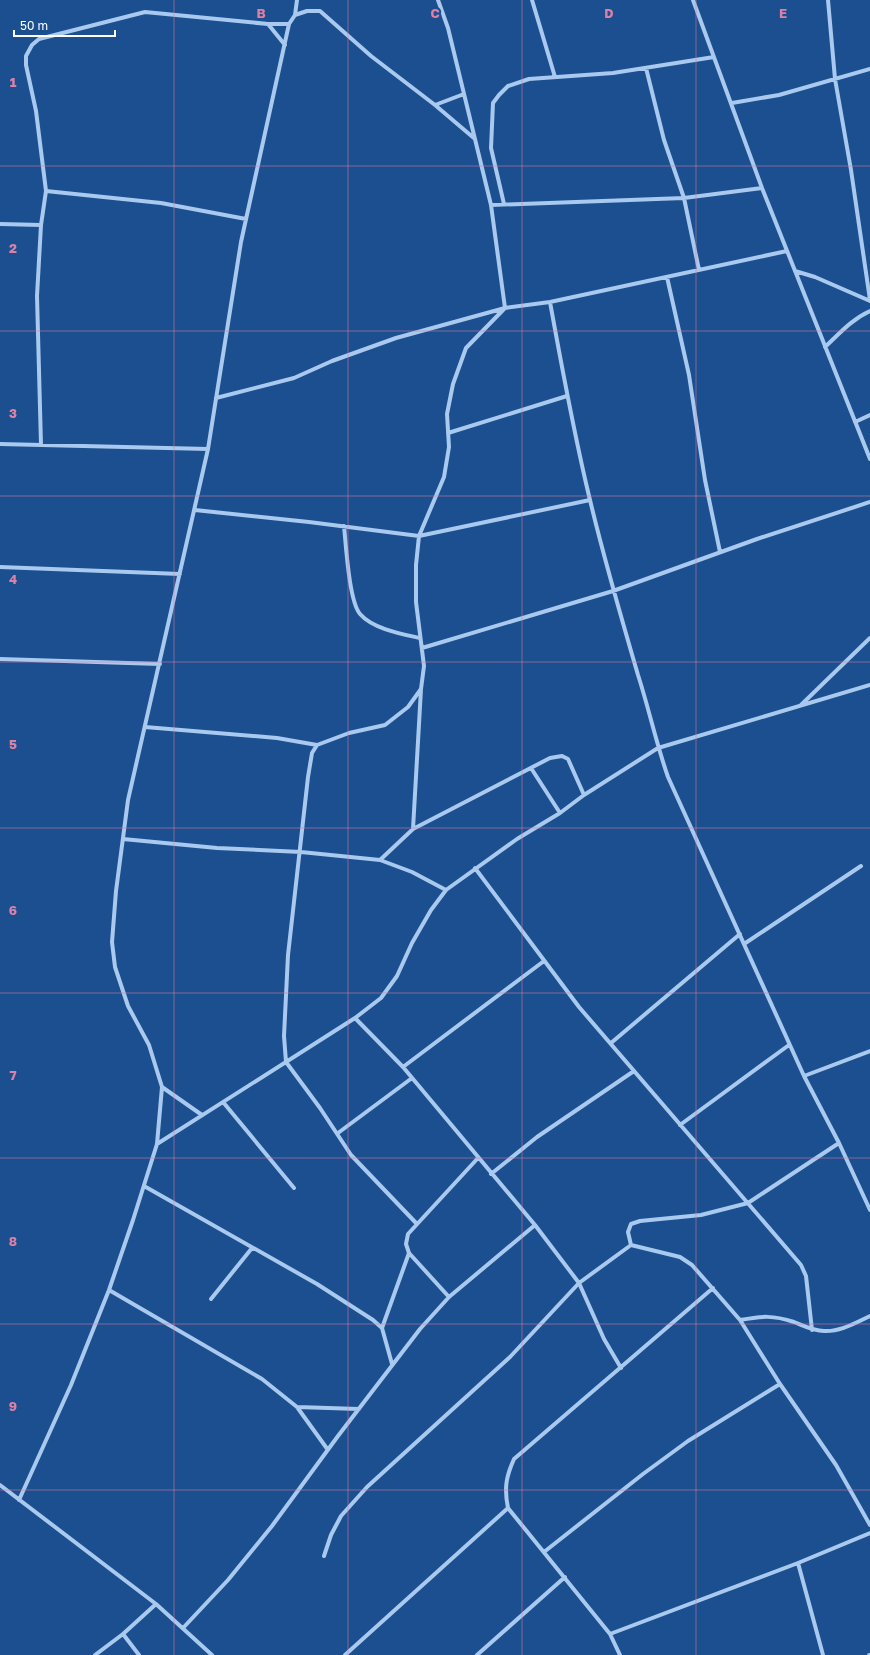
<svg xmlns="http://www.w3.org/2000/svg" width="870" height="1655" font-family="'Golos Text',sans-serif">
<rect width="100%" height="100%" fill="#1b4f8f"/>
<g fill="none" stroke-linecap="round" stroke-linejoin="round">
<path stroke="#a9c9ee" stroke-width="4" d="M532,0L555,77
M693,0L762,188L870,459
M828,0L835,79L851,170L870,300
M295,15L297,0
M268,24L285,45
M646,68L664,140L684,198L699,270
M732,103L779,95L870,69
M435,105L464,94
M46,191L161,203L246,219
M504,204L491,148L493,103L499,95L508,86L529,79L613,73L714,57
M491,205L684,198L762,188
M0,224L41,225
M795,271L815,277L870,301
M667,277L689,375L705,480L720,552
M550,302C562,368 574,435 590,500C604,559 621,617 638,675C649,709 656,743 668,777L804,1076L839,1143L870,1210
M825,347C839,334 852,319 870,311
M216,398L294,378L332,361L396,338L505,308L550,302L787,251
M855,422L870,415
M448,433L567,396
M0,444L208,449
M41,445L37,296L41,225L46,191L36,111L26,65V56L32,45L39,39L145,12L268,24H289
M195,510L309,522L419,536L590,500
M344,526C346,545 349,601 360,614C373,629 402,634 420,638
M0,567L180,574
M422,648L613,591L757,539L870,502
M0,659L160,664
M801,705L870,638
M145,727L277,738L317,745L349,733L385,725L408,707L421,689L424,666L416,602V565L419,536L444,477L449,447L447,414L453,384L466,348L505,308L491,205L448,28L438,0
M317,745L312,753L308,777L288,955L284,1036L286,1062L320,1108L351,1155L417,1224
M531,768L560,813
M413,829L421,689
M123,839L217,848L301,852L380,860L412,872L446,890
M380,860L413,829L550,758L562,756L568,759L584,795
M475,868L579,1007L801,1265L806,1276L812,1330
M744,944L861,866
M355,1018L403,1067L535,1225L579,1283L604,1339L621,1368
M611,1043L740,934
M403,1067L544,961
M804,1076L870,1051
M162,1087L202,1115
M223,1102L294,1188
M680,1125L789,1045
M338,1133L412,1078
M157,1144L355,1018L381,998L397,976L412,943L431,910L446,890L517,839L560,813L584,795L658,748L870,685
M491,1174L537,1137L634,1071
M144,1186L317,1284L373,1320L382,1328L392,1364
M631,1245L628,1232L631,1224L640,1221L701,1215L748,1203L839,1143
M109,1290L262,1379L297,1407L328,1450
M449,1297L409,1253L406,1244L408,1234L478,1158
M211,1299L252,1248
M740,1320C762,1316 773,1315 794,1322C804,1326 813,1331 824,1331C840,1332 855,1323 870,1316
M382,1328L409,1253
M297,1407L359,1409
M0,1485L156,1604L212,1655
M19,1500L71,1385L109,1290L133,1220L157,1144L162,1087L149,1045L128,1006L115,967L112,942L116,891L128,800L208,449L241,242L289,24L295,15L307,11H320L371,56L435,105L475,139
M544,1552L643,1474L688,1441L780,1384
M324,1556L331,1535L341,1516L367,1487L510,1357L579,1283L631,1245L680,1257L692,1265L740,1320L780,1384L836,1465L870,1525
M798,1563L823,1655
M183,1628L228,1580L272,1526L338,1436L420,1329L449,1297L535,1225
M123,1634L139,1655
M610,1634L798,1563L870,1533
M95,1655L123,1634L156,1604
M345,1655L508,1508
M477,1655L565,1577
M620,1655L610,1634L508,1508C504,1488 506,1477 514,1459L713,1288
M869,1655H870"/>
</g>
<path fill="none" stroke="#dd80a5" stroke-width="1" stroke-opacity="0.55" d="M174,0V1655M348,0V1655M522,0V1655M696,0V1655M0,166H870M0,331H870M0,496H870M0,662H870M0,828H870M0,993H870M0,1158H870M0,1324H870M0,1490H870"/>
<g font-size="13" text-anchor="middle" font-weight="bold" fill="#dd80a5" stroke="#1b4f8f" stroke-width="4" stroke-linejoin="round" paint-order="stroke">
<text x="261" y="18">B</text>
<text x="435" y="18">C</text>
<text x="609" y="18">D</text>
<text x="783" y="18">E</text>
<text x="13" y="87">1</text>
<text x="13" y="253">2</text>
<text x="13" y="418">3</text>
<text x="13" y="584">4</text>
<text x="13" y="749">5</text>
<text x="13" y="915">6</text>
<text x="13" y="1080">7</text>
<text x="13" y="1246">8</text>
<text x="13" y="1411">9</text>
</g>
<path d="M14 30v6h101v-6" fill="none" stroke="#ffffff" stroke-width="2"/>
<text x="20" y="30" font-size="12" fill="#ffffff" stroke="#1b4f8f" stroke-width="3" paint-order="stroke">50 m</text>
</svg>
